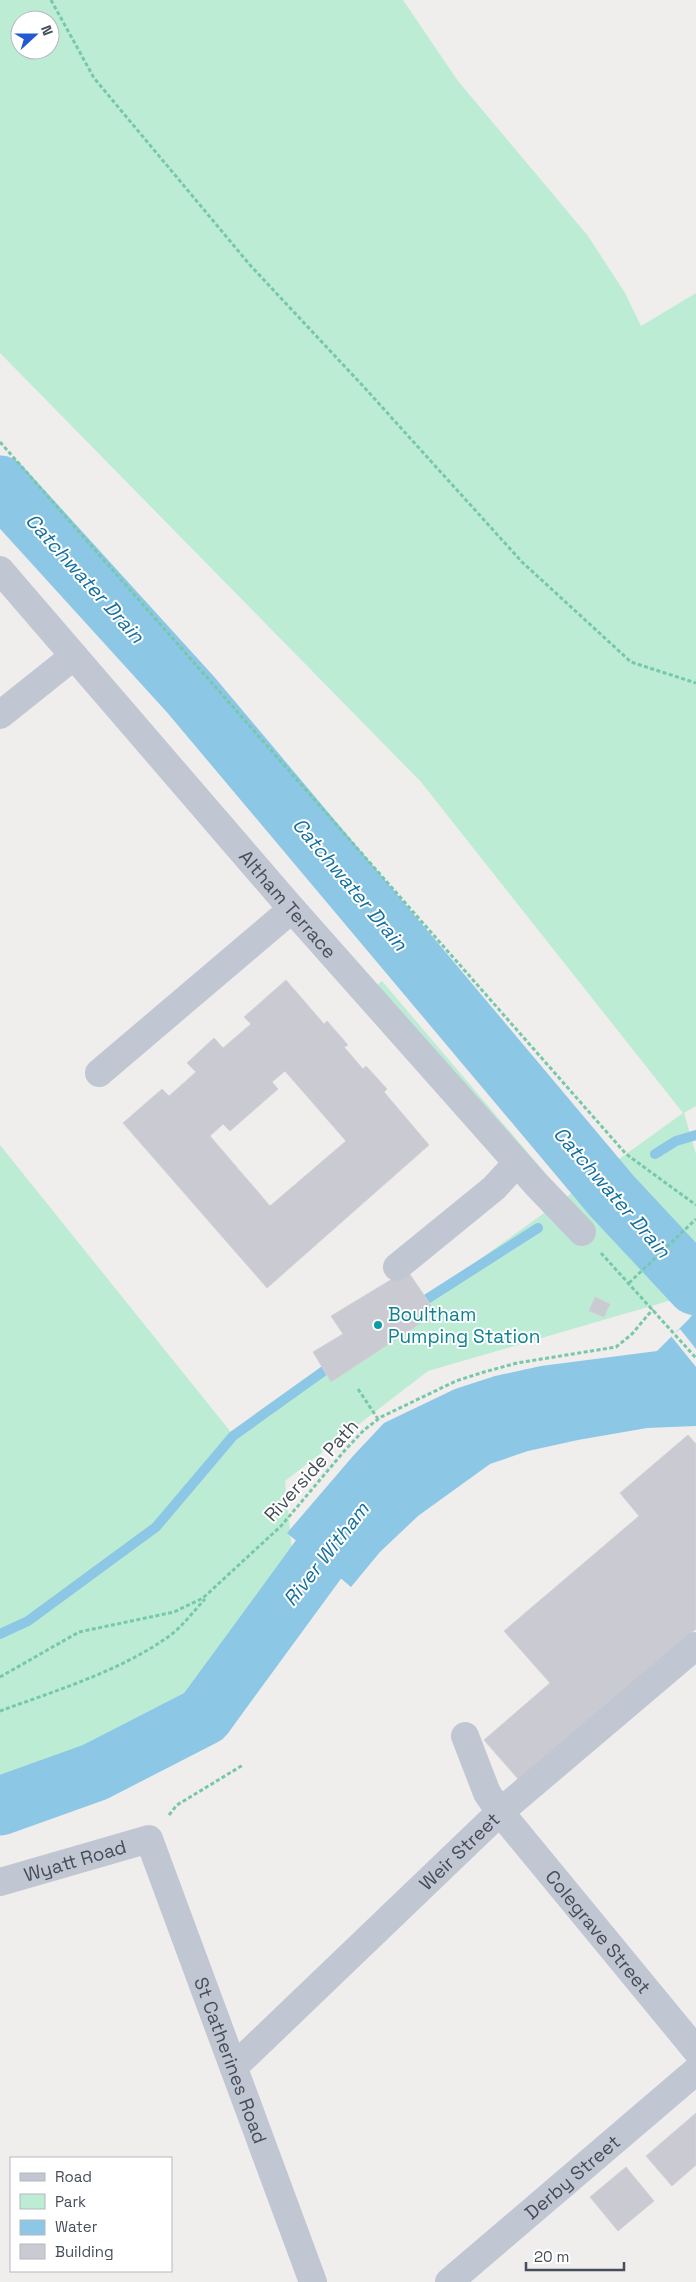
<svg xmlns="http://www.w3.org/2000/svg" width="696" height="2282" font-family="'Space Grotesk',sans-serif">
<rect width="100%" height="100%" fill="#f0eded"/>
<path fill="#bdecd5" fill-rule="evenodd" d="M0,0H403L458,81L588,236L625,293L641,326L696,293V1106L684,1113L696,1154V1293L428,1371L285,1481L296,1590L204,1716L95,1772L0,1806V1145L234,1436L683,1113L421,782L0,353ZM20,20H50V50H20Z
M382,981L546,1174L542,1177L375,987Z"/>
<path fill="#8cc8e6" d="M627,1187L696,1262V1426L647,1428L578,1440L528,1451L490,1464L418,1516L380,1552L351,1587L287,1533L353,1456L384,1423L455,1389L495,1376L541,1366L657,1351L689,1319L692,1315C686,1294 621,1230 604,1210Z"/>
<path fill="#f0eded" d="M672,1232L682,1243L653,1269L644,1258Z
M680,1329L696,1349V1367L671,1336Z"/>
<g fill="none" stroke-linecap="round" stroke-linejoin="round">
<path stroke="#8cc8e6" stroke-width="10" d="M655,1154L676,1141L696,1135
M416,1306L538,1228
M0,1634L28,1621L156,1527L233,1436L335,1363"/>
<path stroke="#8cc8e6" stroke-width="59" d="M0,485L191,695L612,1196L696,1286
M0,1806L95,1772L204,1716L321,1556L370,1498"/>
</g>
<path fill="#cacbd2" stroke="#d1d2d8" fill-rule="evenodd" d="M286,980L324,1024L327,1021L348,1045L344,1047L363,1069L366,1066L387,1089L384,1092L429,1145L267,1288L123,1123L162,1089L169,1096L196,1072L187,1063L214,1038L223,1048L251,1024L244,1017ZM285,1071L346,1141L270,1206L210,1136L223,1124L230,1131L278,1089L272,1082Z
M407,1270L436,1313L331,1382L313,1352L343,1334L331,1316Z
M595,1297L610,1304L604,1317L589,1311Z
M688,1435L696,1444V1629L519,1780L484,1740L550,1683L504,1631L639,1516L620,1493Z
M696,2113V2165L672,2186L646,2156Z
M626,2167L654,2201L618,2231L590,2197Z"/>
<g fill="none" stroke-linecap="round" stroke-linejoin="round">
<path stroke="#77c8aa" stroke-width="3" stroke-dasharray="4 2.5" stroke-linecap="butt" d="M51,0L94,78L250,265L363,386L522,562L631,662L696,683
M0,442L626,1154L696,1205
M601,1253L696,1358
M629,1283L696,1219
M358,1389L378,1419
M0,1677L79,1632L174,1612L203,1598L281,1526L346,1449L364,1430L381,1417L456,1381L484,1372L517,1363L616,1347L632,1334L653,1309
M0,1711C55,1691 120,1671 168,1637C182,1627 193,1612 205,1599
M169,1815L177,1805L243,1765"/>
<g stroke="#c1c7d2" stroke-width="28">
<path id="s1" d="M0,570L292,909L536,1184L582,1232"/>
<path d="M0,715L74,656"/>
<path d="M99,1073L292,909"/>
<path d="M397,1267L494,1188L517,1163"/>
<path id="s2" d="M465,1736L487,1793L500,1812L696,2050"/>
<path id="s3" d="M0,1882L149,1839L313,2282"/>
<path id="s4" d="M234,2067L500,1812L696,1646"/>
<path id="s5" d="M449,2282L696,2071"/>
</g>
</g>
<circle fill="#0f9aa8" stroke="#fff" stroke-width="2" cx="378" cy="1325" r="5"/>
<g text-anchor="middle" stroke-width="4" stroke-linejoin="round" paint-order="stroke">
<g font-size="19" fill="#464e59" stroke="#fff">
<text dy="7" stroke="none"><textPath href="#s1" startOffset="441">Altham Terrace</textPath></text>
<text transform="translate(311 1470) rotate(-48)" y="7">Riverside Path</text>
<text dy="7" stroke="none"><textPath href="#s4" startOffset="312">Weir Street</textPath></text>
<text dy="7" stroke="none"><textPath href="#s3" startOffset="78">Wyatt Road</textPath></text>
<text dy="7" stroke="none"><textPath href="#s2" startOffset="239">Colegrave Street</textPath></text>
<text dy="7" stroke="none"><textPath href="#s3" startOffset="391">St Catherines Road</textPath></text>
<text dy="7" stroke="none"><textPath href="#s5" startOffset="162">Derby Street</textPath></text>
</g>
<g font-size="19" fill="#0d838f" stroke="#fff" text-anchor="start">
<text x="388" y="1321">Boultham<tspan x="388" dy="22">Pumping Station</tspan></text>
</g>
<g font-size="20" font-style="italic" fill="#14709f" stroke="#fff">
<text transform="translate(85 578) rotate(48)" y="7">Catchwater Drain</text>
<text transform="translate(350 884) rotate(50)" y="7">Catchwater Drain</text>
<text transform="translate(612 1192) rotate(49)" y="7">Catchwater Drain</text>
<text transform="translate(326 1554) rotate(-52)" y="7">River Witham</text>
</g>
</g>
<rect x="10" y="2157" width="162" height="115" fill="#ffffff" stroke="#b5b8bd"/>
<rect x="20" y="2173" width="25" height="8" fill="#c1c7d2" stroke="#b5b8bd"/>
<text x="55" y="2182" font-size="15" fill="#464e59">Road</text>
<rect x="20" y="2194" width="25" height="15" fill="#bdecd5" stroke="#b5b8bd"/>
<text x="55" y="2207" font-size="15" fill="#464e59">Park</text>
<rect x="20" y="2220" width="25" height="15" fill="#8cc8e6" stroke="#b5b8bd"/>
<text x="55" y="2232" font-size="15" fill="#464e59">Water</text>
<rect x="20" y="2244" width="25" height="15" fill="#cacbd2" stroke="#b5b8bd"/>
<text x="55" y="2257" font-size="15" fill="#464e59">Building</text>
<g transform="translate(35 35) rotate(69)"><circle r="24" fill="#ffffff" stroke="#b5b8bd"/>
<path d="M0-4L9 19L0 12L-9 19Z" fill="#235ad4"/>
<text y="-8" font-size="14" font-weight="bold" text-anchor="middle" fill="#464e59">N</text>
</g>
<path d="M526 2262v8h98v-8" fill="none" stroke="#464e59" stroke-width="2.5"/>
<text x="534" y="2262" font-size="15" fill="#464e59" stroke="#ffffff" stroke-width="4" paint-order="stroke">20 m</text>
</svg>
